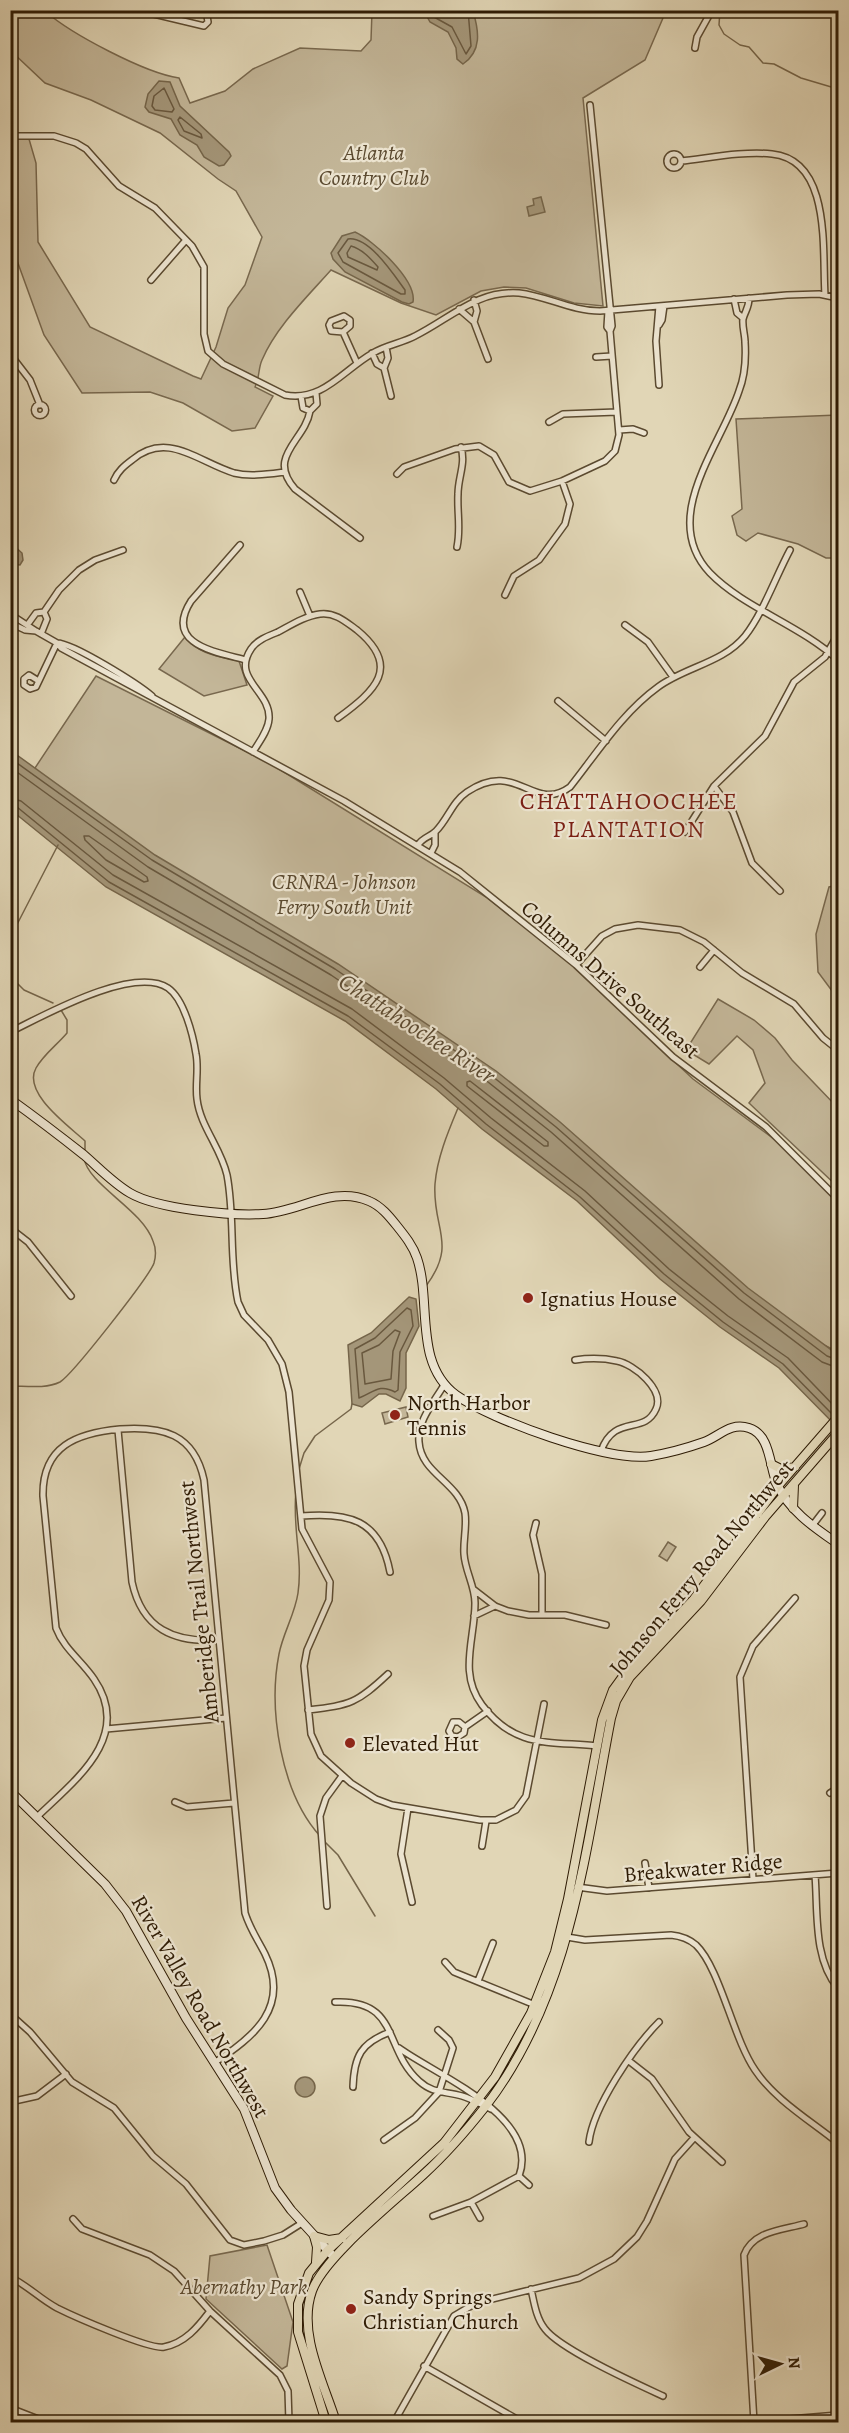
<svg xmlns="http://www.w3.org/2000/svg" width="849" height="2433" font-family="Alegreya,serif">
<rect width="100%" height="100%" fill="#e1d6b6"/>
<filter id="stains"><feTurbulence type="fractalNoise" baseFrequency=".00333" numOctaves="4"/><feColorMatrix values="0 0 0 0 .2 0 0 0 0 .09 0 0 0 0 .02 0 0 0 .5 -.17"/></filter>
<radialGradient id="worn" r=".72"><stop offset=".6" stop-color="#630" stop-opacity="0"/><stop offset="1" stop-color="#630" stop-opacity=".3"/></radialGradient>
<path fill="#c3b698" stroke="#78684e" stroke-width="1.5" d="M11,11H45C71,34 145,73 179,78L190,103L225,91L253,69L300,48L361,51L371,40L372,11H666L645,60L583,98L603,306L574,303L526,288L504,287L481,291L436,315L401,303L331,270C307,297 276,327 262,360C258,369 260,376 255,387L273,396L255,428L232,431L183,403L150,392L82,393L44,335L11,244V139H29L36,163L38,242L90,327L193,376L201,379L216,347L228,308L245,285L262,237L236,191L218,179L160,133L91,100L45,83L11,51Z
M838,415V558H826L798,544L758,533L746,541L737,535L732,516L742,509L736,419Z
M185,637C200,655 218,656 239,661L247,685L204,696L159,669Z
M96,676L271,764L486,897L558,952L693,1079L782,1145L838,1203V1352L796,1331L256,927L33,771Z
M838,885V999L818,972L816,934L829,887Z
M718,999L754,1020L775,1038L792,1060L838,1108V1187L749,1103L765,1083L753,1050L737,1036L709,1064L686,1050Z
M406,1407L408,1417L385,1424L382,1413Z
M668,1542L676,1547L667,1561L659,1556Z
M267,2245L293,2322L287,2366L282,2369L206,2299L210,2256Z"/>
<path fill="#a49679" stroke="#75654a" stroke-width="1.5" d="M424,11H473C479,31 482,51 463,64L457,59L456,48L448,32L430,22Z
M159,81L170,82L180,106L229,152L231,156L224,165L219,166L204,157L197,145L180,135L171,119L149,112L145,107L148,94Z
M541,197L545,212L529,216L527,207L534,205L533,199Z
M355,232C373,240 417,280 413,302L409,304L402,302L345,272L333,259L331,253L342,236Z
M11,543L22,553L23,560L20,565L11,564Z
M10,750L155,855L338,964L496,1071L560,1122L748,1288L838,1355V1428L779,1368L720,1327L660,1279L577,1201L482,1129L436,1089L345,1021L106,887L11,810Z
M409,1297L416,1299L419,1326L406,1353V1388L400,1401L386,1394H379L362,1407L352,1404L348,1345L371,1333Z
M295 2087a10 10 0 1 1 20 0a10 10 0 1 1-20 0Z"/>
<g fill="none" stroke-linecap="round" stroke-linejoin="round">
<path stroke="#69583e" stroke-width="1.5" d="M431,10L434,17L452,27L466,54L471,46L468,10
M164,88L174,109L172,112L155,110L152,106L154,96Z
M180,117L201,134L202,138L184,131L178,120Z
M348,239C369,236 394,275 405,290V294H401L343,262L338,253Z
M351,246C362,249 370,258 378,267L377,270L348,257L347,253Z
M10,758L152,860L335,969L492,1076L556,1127L744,1293L827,1356L838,1360
M10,767L148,867L331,975L488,1082L551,1132L739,1299L822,1362L838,1368
M10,798L21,801L113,875L352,1009L444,1078L491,1118L585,1191L669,1269L728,1316L788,1358L838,1410
M10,806L17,807L109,882L348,1016L440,1084L486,1124L580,1197L664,1274L723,1322L783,1364L833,1415
M84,836H89L147,877L148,881L144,882L106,860L85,840Z
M470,1081L548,1142V1146H544L467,1086V1082Z
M407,1308L411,1310L413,1326L400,1352L398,1390L395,1392C379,1383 373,1393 359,1398L355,1349L375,1338Z
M395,1330L400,1332L393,1351L391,1379L365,1384L362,1353L379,1345Z"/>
<path stroke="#75654a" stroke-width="1.5" d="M720,10L719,25L724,34L740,45L749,47L763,63L774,64L801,78L838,89
M10,938L58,845
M10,976L24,990L53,1003
M61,1010L67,1020V1033C57,1045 44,1054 36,1068C22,1093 69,1126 85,1141V1154
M426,1286C458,1243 432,1229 435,1184C437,1158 448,1132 458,1108
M10,1386C26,1386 46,1389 60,1382C72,1375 149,1277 154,1263C156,1256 156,1248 153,1241C142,1209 88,1185 84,1158
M299,1469L304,1453L315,1436L351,1409L352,1404
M296,1492C292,1526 303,1559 298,1593C295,1614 283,1633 279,1654C268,1710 281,1793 320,1836
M325,1842L338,1855L375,1916"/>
<defs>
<path id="street" d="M137,10L204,26L208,22L206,10
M695,48L697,37L712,10
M10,136H54L76,143L86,149L119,186L155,208L192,246L204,267V334L208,351L223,364L285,395C323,402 343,370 373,353C386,345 402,343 415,336C451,318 477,290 519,293C547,296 571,311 600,311L787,295L819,294L838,298
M667 161a7 7 0 1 1 14 0a7 7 0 1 1-14 0Z
M681,161C709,158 743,151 772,154C832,160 822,251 825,295
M151,280L186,240
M749,298C749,308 745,311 743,319C742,326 745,335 745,342C746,358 745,376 739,391C721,446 658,518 710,573C744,608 800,625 838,660
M734,299L737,313L743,318
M459,309L474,322L488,359
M608,311L607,327L610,331
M344,316L350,320V326L343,332L331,331L329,325L331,321Z
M474,322L477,311L474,300
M659,325L662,320L664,306
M343,332L357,363
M386,347L388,358L384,368L391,396
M372,353L377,364L384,368
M10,354L30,380L40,405
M596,357L612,356
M659,385L656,341L659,306
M301,396L303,408L310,411L317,404L316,393
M34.5 410a5.5 5.5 0 1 1 11 0a5.5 5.5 0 1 1-11 0Z
M310,411C305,441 266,456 295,489L360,538
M549,422L563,414L617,412
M619,430L633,429L644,433
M397,474L404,467L455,449L479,446L494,455L509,482L530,491L562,481L605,461L615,451L619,435L610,331L612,326L590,105
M114,480C118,471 124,466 132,460C167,430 198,462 234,473C250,477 269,474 285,472
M240,545L191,601C163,645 217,652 246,660
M457,547C461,528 457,513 458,494C458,477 466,464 461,447
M300,592L310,616
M505,595L514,576L539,560L565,524L570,504L562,481
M10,614L36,631L25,630L10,623
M28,624L36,613L44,612
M625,625L648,642L673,677
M36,631L57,643L61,648L344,801L460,872L576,965L673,1057L766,1127L838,1199
M41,634L47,619L44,612L59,590L79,570L95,560L123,550
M57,643C73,643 138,684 152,696
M37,680L29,675L24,679V685L30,689L36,687L57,643
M558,701L606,741
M253,752C259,742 268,731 269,719C271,691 231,679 251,649C257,640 268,636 278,632C291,625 305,616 320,614C335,612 346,622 357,630C402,667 375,691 338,718
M714,786L733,812L752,863L780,891
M685,832L714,786L765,736L794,682L825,657L838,634
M418,845C423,837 430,837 436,831C448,819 452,802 467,792C517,758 533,814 570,787C597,753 622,713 658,687C685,667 723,663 745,636C763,613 776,576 790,550
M431,853L435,845V833
M576,965L602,936L615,929L638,925L680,930L704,942L742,973L794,1004L823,1038L838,1050
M700,967L714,950
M10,1032C43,1016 133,965 168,988C184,999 193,1035 196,1054C199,1069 195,1084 197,1099C200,1126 221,1148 227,1175C235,1217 229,1260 238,1302L244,1315L268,1340L282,1364L289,1392L302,1529L330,1582L329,1600L307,1650L304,1666L311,1734L321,1756L351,1783L376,1799L392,1805L480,1820H496L516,1810L526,1796L544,1704
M10,1228L28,1242L71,1296
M575,1360C589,1358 603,1358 617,1361C634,1364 665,1390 656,1409C644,1436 615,1413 601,1451
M444,1385C434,1402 417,1421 419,1442C421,1474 459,1482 465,1513C467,1527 463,1541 464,1554C465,1571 475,1586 475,1603C475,1639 458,1673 482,1705C515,1749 550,1741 598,1746
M118,1430L132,1582C142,1629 174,1643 219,1640
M301,1516C348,1512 380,1519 390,1572
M536,1523L533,1535L542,1574V1614
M812,1526L822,1513
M473,1589L495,1606L508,1611L529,1615H565L606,1625
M474,1616L495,1606
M308,1710C351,1705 357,1703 388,1674
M465,1727L459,1722H453L449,1731L452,1736L458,1737L464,1733L465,1727L488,1711
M106,1729L226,1718
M830,1793L838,1788
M175,1802L187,1807L234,1803
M408,1808L401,1854L412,1902
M37,1817C74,1781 134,1737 94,1679C82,1661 64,1649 56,1628L43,1496C42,1446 77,1433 120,1429C162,1426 194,1433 204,1480L245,1913C250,1929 258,1940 265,1954C291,2007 254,2037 214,2063
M482,1846L486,1821
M645,1863L649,1888
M815,1875C818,1911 813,1959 838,1988
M753,1879L740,1677L753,1646L795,1598
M577,1887L607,1891L838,1873
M327,1906L320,1816L326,1798L342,1776
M567,1937L585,1940L671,1935C681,1936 689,1939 696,1945C720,1968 733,2038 755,2070C775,2100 811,2121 838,2143
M445,1962L454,1972L535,2005
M478,1981L493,1943
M335,2002C400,1999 383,2049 419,2081C433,2094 445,2091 462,2096C472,2099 482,2105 491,2109
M10,2014L30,2032L72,2082L114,2108L153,2156L186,2184L230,2240L244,2245L264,2241L283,2235L302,2223
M399,2048C436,2075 541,2117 519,2176
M629,2061L652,2079L689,2132L722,2162
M353,2087C354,2056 361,2043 390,2032
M10,2102L37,2096L66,2074
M384,2140L415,2118L439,2092L453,2048L449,2040L438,2030
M589,2142C593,2107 634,2047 659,2022
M519,2176L529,2185
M471,2202L480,2218
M433,2216L471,2202L519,2176
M73,2219L82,2229L150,2255L174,2271L210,2311L280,2375L288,2391L289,2422
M10,2277C27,2285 40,2299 57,2308C73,2316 150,2350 164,2347C185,2343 198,2327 210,2311
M531,2289C534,2302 536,2318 545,2329C561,2350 637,2384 663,2396
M424,2366L522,2422
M10,2408L46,2422
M394,2422L454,2316L476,2303L579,2278L614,2259L637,2237L647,2221L675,2159L694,2138
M754,2422L744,2255C753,2231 782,2230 804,2224
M754,2422L838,2415"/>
<path id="secondary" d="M10,1099C35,1117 60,1136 84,1155C99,1168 113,1183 130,1193C157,1209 232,1216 263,1214C299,1212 333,1185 369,1201C381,1206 389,1216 397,1226C405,1236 413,1246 417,1258C432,1302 413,1363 456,1395C491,1420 610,1463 651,1456C669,1453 687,1448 704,1442C720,1436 730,1422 749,1428C771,1435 769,1466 777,1484C789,1511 815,1528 838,1544
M10,1791L105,1884L126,1911L186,2018L244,2109L275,2188L291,2210L331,2254"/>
<path id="primary" d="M771,1464L781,1469L795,1467
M793,1508L794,1485
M314,2236L317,2247L316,2262
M314,2236L329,2240L342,2238
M326,2422L298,2332V2304L309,2273L327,2251L444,2143L495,2077L531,2013L555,1952L568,1899L602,1720L613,1690L629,1668L694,1599L778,1486L838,1417
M336,2422C324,2383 297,2333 312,2291C324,2257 395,2201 424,2174C446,2154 466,2131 485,2107C571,1996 585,1852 611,1718L616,1701L630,1677L701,1601L765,1517L838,1433"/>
</defs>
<use href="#street" stroke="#5b4a30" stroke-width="8"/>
<use href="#secondary" stroke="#2e1b04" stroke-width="10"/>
<use href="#primary" stroke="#2e1b04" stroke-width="10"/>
<use href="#street" stroke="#ece4d0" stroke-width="5"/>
<use href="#secondary" stroke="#ece4d0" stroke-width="8"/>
<use href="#primary" stroke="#e1d6b6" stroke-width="8"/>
</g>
<g fill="#8f2418" stroke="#ece4d0" stroke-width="2">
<circle cx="528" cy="1298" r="6"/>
<circle cx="395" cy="1415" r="6"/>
<circle cx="350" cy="1743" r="6"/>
<circle cx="351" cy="2309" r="6"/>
</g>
<g text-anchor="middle" stroke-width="4.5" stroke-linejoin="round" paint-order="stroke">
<g font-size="22" font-style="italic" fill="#5b4a30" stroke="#ece4d0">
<text x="374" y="160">Atlanta<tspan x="374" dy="25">Country Club</tspan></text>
<text x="344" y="889">CRNRA - Johnson<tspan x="344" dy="25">Ferry South Unit</tspan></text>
<text x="244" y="2294">Abernathy Park</text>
</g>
<g font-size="22" fill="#2e1b04" stroke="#ece4d0">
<text transform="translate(611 979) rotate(41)" y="8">Columns Drive Southeast</text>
<text transform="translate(701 1567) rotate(-50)" y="8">Johnson Ferry Road Northwest</text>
<text transform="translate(198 1602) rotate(-96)" y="8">Amberidge Trail Northwest</text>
<text transform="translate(703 1867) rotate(-5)" y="8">Breakwater Ridge</text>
<text transform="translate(201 2006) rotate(60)" y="8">River Valley Road Northwest</text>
</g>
<g font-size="22" fill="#2e1b04" stroke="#ece4d0" text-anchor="start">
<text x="540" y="1306">Ignatius House</text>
<text x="407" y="1410">North Harbor<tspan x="407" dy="25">Tennis</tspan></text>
<text x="362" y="1751">Elevated Hut</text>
<text x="363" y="2304">Sandy Springs<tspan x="363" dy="25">Christian Church</tspan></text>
</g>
<g font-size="24" letter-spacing="1.5" fill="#7a1f14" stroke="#ece4d0">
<text x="629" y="809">CHATTAHOOCHEE<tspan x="629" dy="28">PLANTATION</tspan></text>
</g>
<g font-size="24" font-style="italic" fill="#5d4c33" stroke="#ece4d0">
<text transform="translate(417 1028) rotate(33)" y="8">Chattahoochee River</text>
</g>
</g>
<rect width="849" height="2433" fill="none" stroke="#e1d6b6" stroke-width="36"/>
<rect x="12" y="12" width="825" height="2409" fill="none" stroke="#2e1b04" stroke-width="3"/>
<rect x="18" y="18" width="813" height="2397" fill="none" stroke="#2e1b04" stroke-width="1.5"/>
<g transform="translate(780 2364) rotate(85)" stroke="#ece4d0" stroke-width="4.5" paint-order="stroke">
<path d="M0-4.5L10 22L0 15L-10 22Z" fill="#2e1b04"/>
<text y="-9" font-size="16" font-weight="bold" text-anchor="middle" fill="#2e1b04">N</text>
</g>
<rect width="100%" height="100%" filter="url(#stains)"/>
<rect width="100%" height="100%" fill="url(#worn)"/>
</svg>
